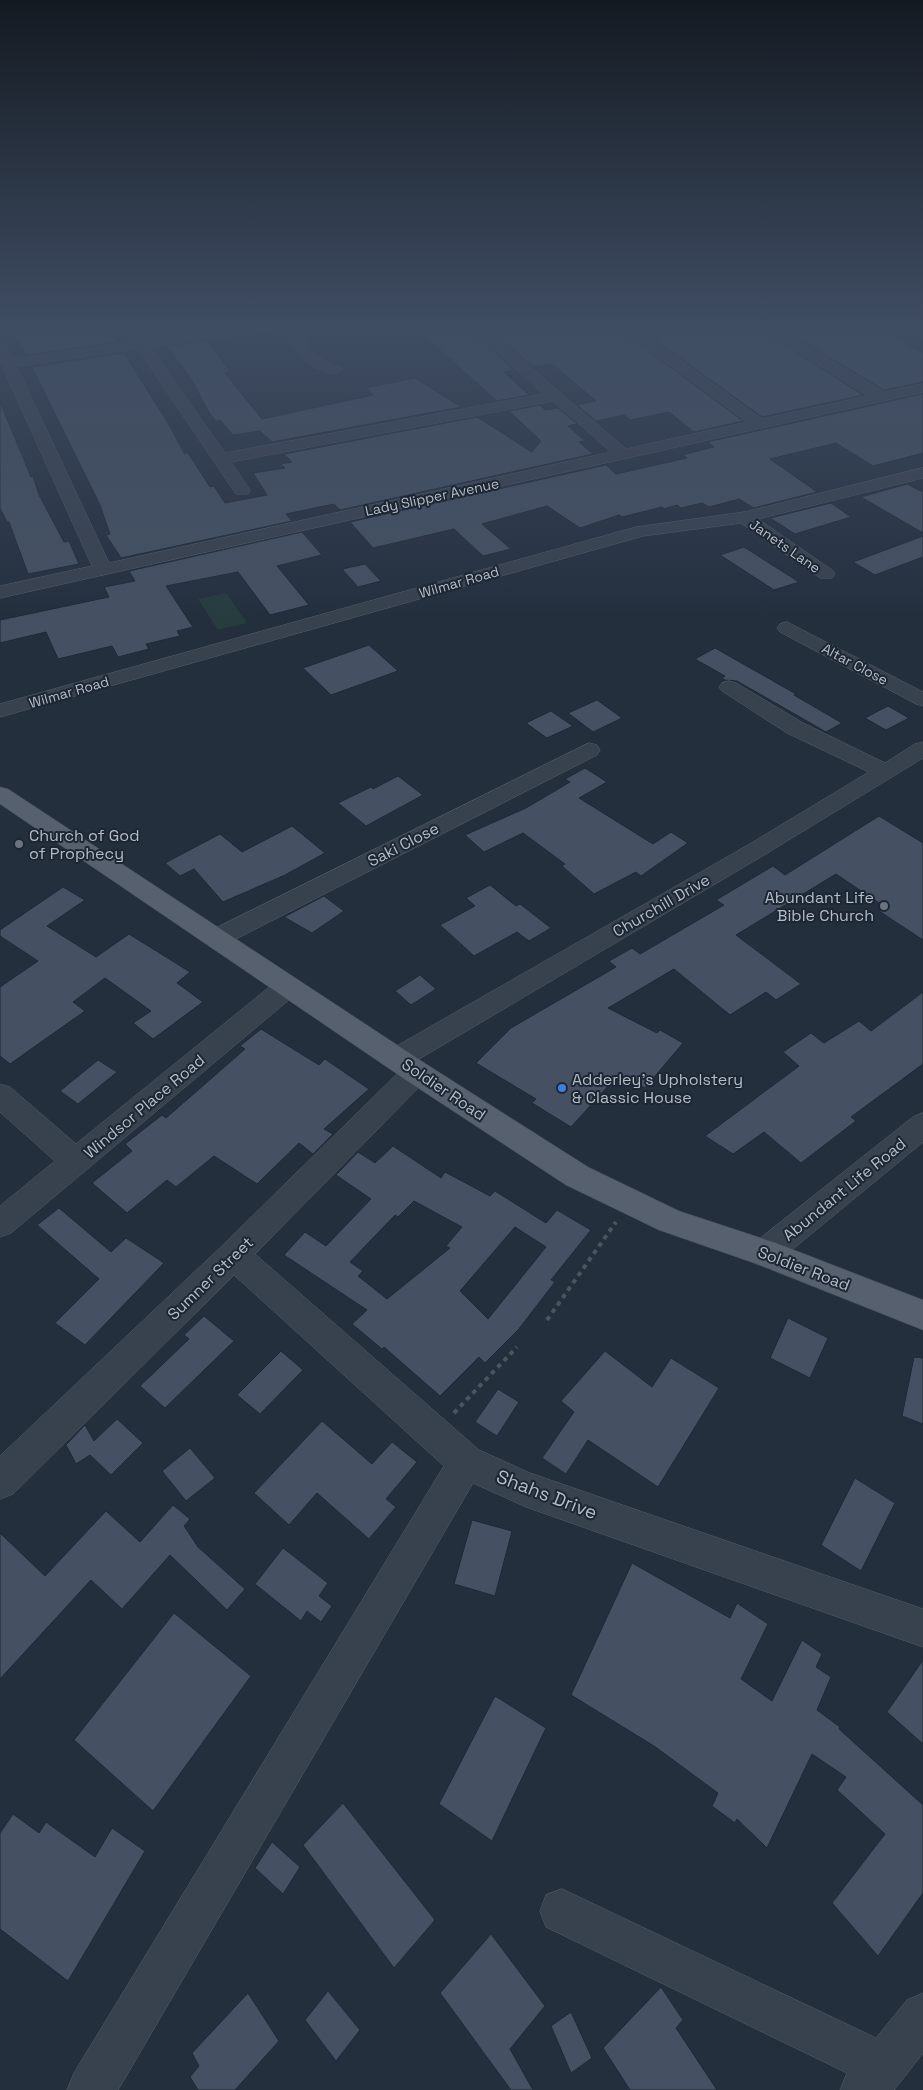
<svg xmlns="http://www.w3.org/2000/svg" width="923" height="2090" font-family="'Space Grotesk',sans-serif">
<rect width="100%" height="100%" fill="#242f3e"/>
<path fill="#263c3f" d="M226,593L247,623L218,630L198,599Z"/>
<path fill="#455162" stroke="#1f2835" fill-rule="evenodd" d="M8,324H106L117,342L26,355Z
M151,324H194L199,330L160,336Z
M411,324H463L514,370L504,372L529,395L497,401Z
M483,324H528L535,329H543L578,324H612L743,421L694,432L669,412L630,420L624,415L596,421L577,405L596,401L552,364L533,367Z
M633,324H664L675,332L729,324H752L863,395L762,417Z
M774,324H874L923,353V382L884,390Z
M207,341L231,372L225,373L262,419L373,395L365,388L415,378L461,407L272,442L260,431L233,435L220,420L216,421L210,414L190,377L167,346Z
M124,353L168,423L184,453H188L210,487L214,486L225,503L267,495L253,473L285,468L281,464L292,462L284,454L477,417L532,452L541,441L509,411L540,405L545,410L558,408L577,424L568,426L585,441L579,442L593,454L340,510L334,504L286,514L292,521L121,558L106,535L110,534L100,505L32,367Z
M923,394V453L873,466L836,443L770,459L817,492L754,508L739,499L709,507L702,503L681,508L677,505L664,509L662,507L622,517L619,515L580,528L547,506L482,524L511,549L483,556L454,529L373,548L350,522L606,465L616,474L687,458L682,455L714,447L707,442Z
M0,402L31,477L33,476L39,495L64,542L69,541L79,564L28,574L9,522H7L0,508Z
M907,484L923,492V533L861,497Z
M831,503L851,517L795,534L770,518Z
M302,532L322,555L277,566L309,605L270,615L238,572L166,586L193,627L177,631L180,636L146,644L149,649L118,657L112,646L58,659L46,632L0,643V620L109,597L104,587L135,581L129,571Z
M923,536V557L875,575L853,562Z
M744,547L799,582L774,590L720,555Z
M365,564L381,581L358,587L342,569Z
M369,645L398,671L331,695L303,668Z
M715,648L796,694L794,695L842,723L826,732L737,681L725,680L722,678L725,676L695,659Z
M597,700L622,718L593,732L568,713Z
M888,706L909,718L886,730L865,718Z
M551,711L573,726L547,738L526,723Z
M585,768L607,782L579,798L653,844L671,832L688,843L641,876L636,872L594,894L562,866L565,864L523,833L484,852L465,835L526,808L570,782L565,779Z
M398,776L423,795L366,826L338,803L371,787L373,789Z
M879,816L923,843V940L879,911L885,907L836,874L736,935L801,984L776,1000L766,992L730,1015L674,969L608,1008L657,1033L660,1030L683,1043L645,1088L619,1074L571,1127L532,1103L536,1099L476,1063L511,1028L616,967L609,961L632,948L640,954L724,905L716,900L773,866L785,875Z
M292,826L325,853L285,875L223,902L194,869L180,876L165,863L220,834L242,852Z
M490,885L516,906L520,904L551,928L529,941L517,932L474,956L440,925L475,906L466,898Z
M63,887L85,900L47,926L96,957L129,934L190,972L177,983L203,1002L153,1039L133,1023L151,1011L105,978L73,1002L85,1011L10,1064L0,1056V987L38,961L0,936V930Z
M324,896L344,911L312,933L284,917Z
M420,975L436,989L411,1005L395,991Z
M923,992V1064L851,1117L856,1121L801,1163L764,1132L733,1154L705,1136L799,1066L783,1052L811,1033L824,1043L859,1021L871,1031Z
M261,1029L319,1065L325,1059L369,1089L324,1129L333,1134L313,1154L299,1143L257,1184L214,1156L176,1187L167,1180L127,1213L92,1183L132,1151L125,1144L162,1115L166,1118L245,1049L240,1046Z
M98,1060L117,1072L78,1104L60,1091Z
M393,1146L441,1178L445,1172L490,1196L495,1191L546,1223L557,1210L591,1230L551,1280L555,1282L518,1330L485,1363L479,1357L440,1396L384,1347L382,1349L352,1324L367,1310L284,1255L305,1232L326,1246L371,1199L336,1175L358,1152L375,1163ZM414,1201L462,1227L446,1246L450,1248L387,1299L358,1276L363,1271L350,1262L395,1215L398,1217ZM515,1227L546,1247L488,1319L460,1291Z
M59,1208L111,1252L126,1238L164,1263L85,1345L55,1323L99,1279L37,1225Z
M204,1316L234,1341L165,1408L140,1386L189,1339L184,1335Z
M788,1318L828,1338L810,1378L770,1358Z
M281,1351L303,1370L260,1414L237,1395Z
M605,1351L652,1387L671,1358L719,1388L658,1487L588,1440L566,1474L542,1458L574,1412L561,1401Z
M914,1357L923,1358V1424L902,1416Z
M498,1389L519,1402L497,1436L475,1422Z
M117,1419L143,1443L111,1475L90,1455L76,1464L66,1445L85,1425L94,1441Z
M322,1421L372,1464L392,1442L417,1462L386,1499L396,1507L369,1539L317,1493L289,1525L254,1493Z
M190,1448L215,1478L186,1501L162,1471Z
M855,1478L895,1503L861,1571L821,1545Z
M173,1505L190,1519L184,1526L198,1547L245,1589L227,1610L170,1555L122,1609L91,1580L0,1679V1533L45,1576L106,1511L140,1542Z
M472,1520L512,1531L495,1596L454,1584Z
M283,1548L328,1583L319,1596L332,1606L321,1622L307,1611L301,1621L255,1584Z
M632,1563L730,1618L737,1603L768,1624L741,1679L772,1701L802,1640L822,1654L816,1667L831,1677L817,1710L840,1727L839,1729L923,1805V1893L878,1956L832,1903L885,1834L837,1790L846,1777L812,1754L767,1848L737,1819L735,1823L712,1806L718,1793L654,1746L571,1695Z
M174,1613L251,1676L153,1811L74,1740Z
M923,1660V1744L887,1712Z
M495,1696L546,1728L492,1841L439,1804Z
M343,1803L435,1920L394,1968L303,1845Z
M13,1814L39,1833L46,1822L95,1857L112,1828L145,1851L68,1981L0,1929V1833Z
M272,1842L300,1867L283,1894L255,1868Z
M491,1934L545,2006L510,2049L533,2090H511L440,1993Z
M661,1987L683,2020L676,2028L717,2090H630L603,2048Z
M328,1991L360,2030L336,2061L305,2020Z
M248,1993L279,2041L235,2090H198L190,2077L199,2066L192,2053Z
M571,2012L592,2058L571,2073L551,2026Z"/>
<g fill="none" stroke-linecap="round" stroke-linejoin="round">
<defs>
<path id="minor" d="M120,324H134L145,340L255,324H296C308,348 313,358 340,367L342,370L335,374C305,367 297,354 284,328L150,347L225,453L544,394L465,324H480L626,449L747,422L614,324H630L762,419L868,396L754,324H770L884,392L923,384V392L0,598V586L92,566L0,361V342L5,343L13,359L132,342ZM138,349L236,494H248L250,490L231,462L553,401L611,452L109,563L17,367Z
M901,324H918L923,327V336Z
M923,468V478L758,519L832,570L835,574L832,578H820L741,523L643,536L0,717V704L636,527L744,512Z
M787,622L923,692V706L916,704L780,632L777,628L780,624Z
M729,681L736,683L803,723L885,763L915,744L923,742V758L764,855L414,1062L426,1064L430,1072L426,1080L255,1254L479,1450L530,1473L923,1609V1647L526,1507L473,1483L118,2090H67L74,2073L444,1466L234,1275L13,1494L0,1499V1456L223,1245L404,1067L398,1069L388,1065L384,1058L388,1051L748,845L869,772L787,733L722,691L719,687L722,683Z
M589,743L597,745L600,750L597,755L226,944L217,947L208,944L204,938L208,932Z
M287,977L296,980L300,987L296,994L11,1233L0,1237V1206L55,1161L0,1112V1084L10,1087L76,1144L278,980Z
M923,1113V1142L776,1263L765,1267L754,1263L749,1253L754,1243L913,1117Z
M562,1889L876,2038L907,2000L923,1993V2053L894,2090H840L847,2073L546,1927L540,1911L546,1895Z"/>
<path id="major" d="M0,787L8,789L426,1064L588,1167L679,1211L776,1243L923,1300V1330L757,1264L659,1230L566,1185L406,1080L0,804Z"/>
</defs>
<use href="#minor" stroke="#565f6c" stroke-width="1"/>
<use href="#major" stroke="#414a57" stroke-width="1"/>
<path stroke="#44595c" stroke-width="4" stroke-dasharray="4.5 4.5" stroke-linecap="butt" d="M547,1320L616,1222
M454,1413L517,1347"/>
<use href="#minor" fill="#38414e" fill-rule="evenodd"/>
<use href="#major" fill="#56606e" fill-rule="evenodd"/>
</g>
<linearGradient id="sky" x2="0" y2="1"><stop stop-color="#141a22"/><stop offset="0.53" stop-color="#3f4d63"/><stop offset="1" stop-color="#3f4d63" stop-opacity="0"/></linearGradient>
<rect width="923" height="617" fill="url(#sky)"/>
<g fill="#6b7280" stroke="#1d2633" stroke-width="2">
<circle cx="19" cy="844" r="5"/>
<circle cx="884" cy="906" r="5"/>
</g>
<circle fill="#3f7fe0" stroke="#1d2633" stroke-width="2" cx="562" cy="1088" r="5"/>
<g text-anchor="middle" stroke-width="4" stroke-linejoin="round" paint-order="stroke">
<g font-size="14" fill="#b4bcc9" stroke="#1d2633">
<text transform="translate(432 497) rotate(-12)" y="5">Lady Slipper Avenue</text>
<text transform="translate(785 546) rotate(35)" y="5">Janets Lane</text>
<text transform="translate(459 582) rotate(-16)" y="5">Wilmar Road</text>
<text transform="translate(855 664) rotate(28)" y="5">Altar Close</text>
<text transform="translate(69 692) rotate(-16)" y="5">Wilmar Road</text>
</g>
<g font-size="16" fill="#b4bcc9" stroke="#1d2633" text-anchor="start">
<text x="29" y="841">Church of God<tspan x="29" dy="18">of Prophecy</tspan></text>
<text x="874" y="903" text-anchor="end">Abundant Life<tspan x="874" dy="18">Bible Church</tspan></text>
<text x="572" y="1085">Adderley's Upholstery<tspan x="572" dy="18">&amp; Classic House</tspan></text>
</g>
<g font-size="16" fill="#b4bcc9" stroke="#1d2633">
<text transform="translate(403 844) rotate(-27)" y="6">Saki Close</text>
<text transform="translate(661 905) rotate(-30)" y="6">Churchill Drive</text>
<text transform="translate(444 1089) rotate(34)" y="6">Soldier Road</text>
<text transform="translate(144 1106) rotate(-40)" y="6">Windsor Place Road</text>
<text transform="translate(844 1189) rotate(-39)" y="6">Abundant Life Road</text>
<text transform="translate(804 1268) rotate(21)" y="6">Soldier Road</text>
<text transform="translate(210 1278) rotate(-44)" y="6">Sumner Street</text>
</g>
<g font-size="19" fill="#b4bcc9" stroke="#1d2633">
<text transform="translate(547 1494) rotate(21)" y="7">Shahs Drive</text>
</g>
</g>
</svg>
